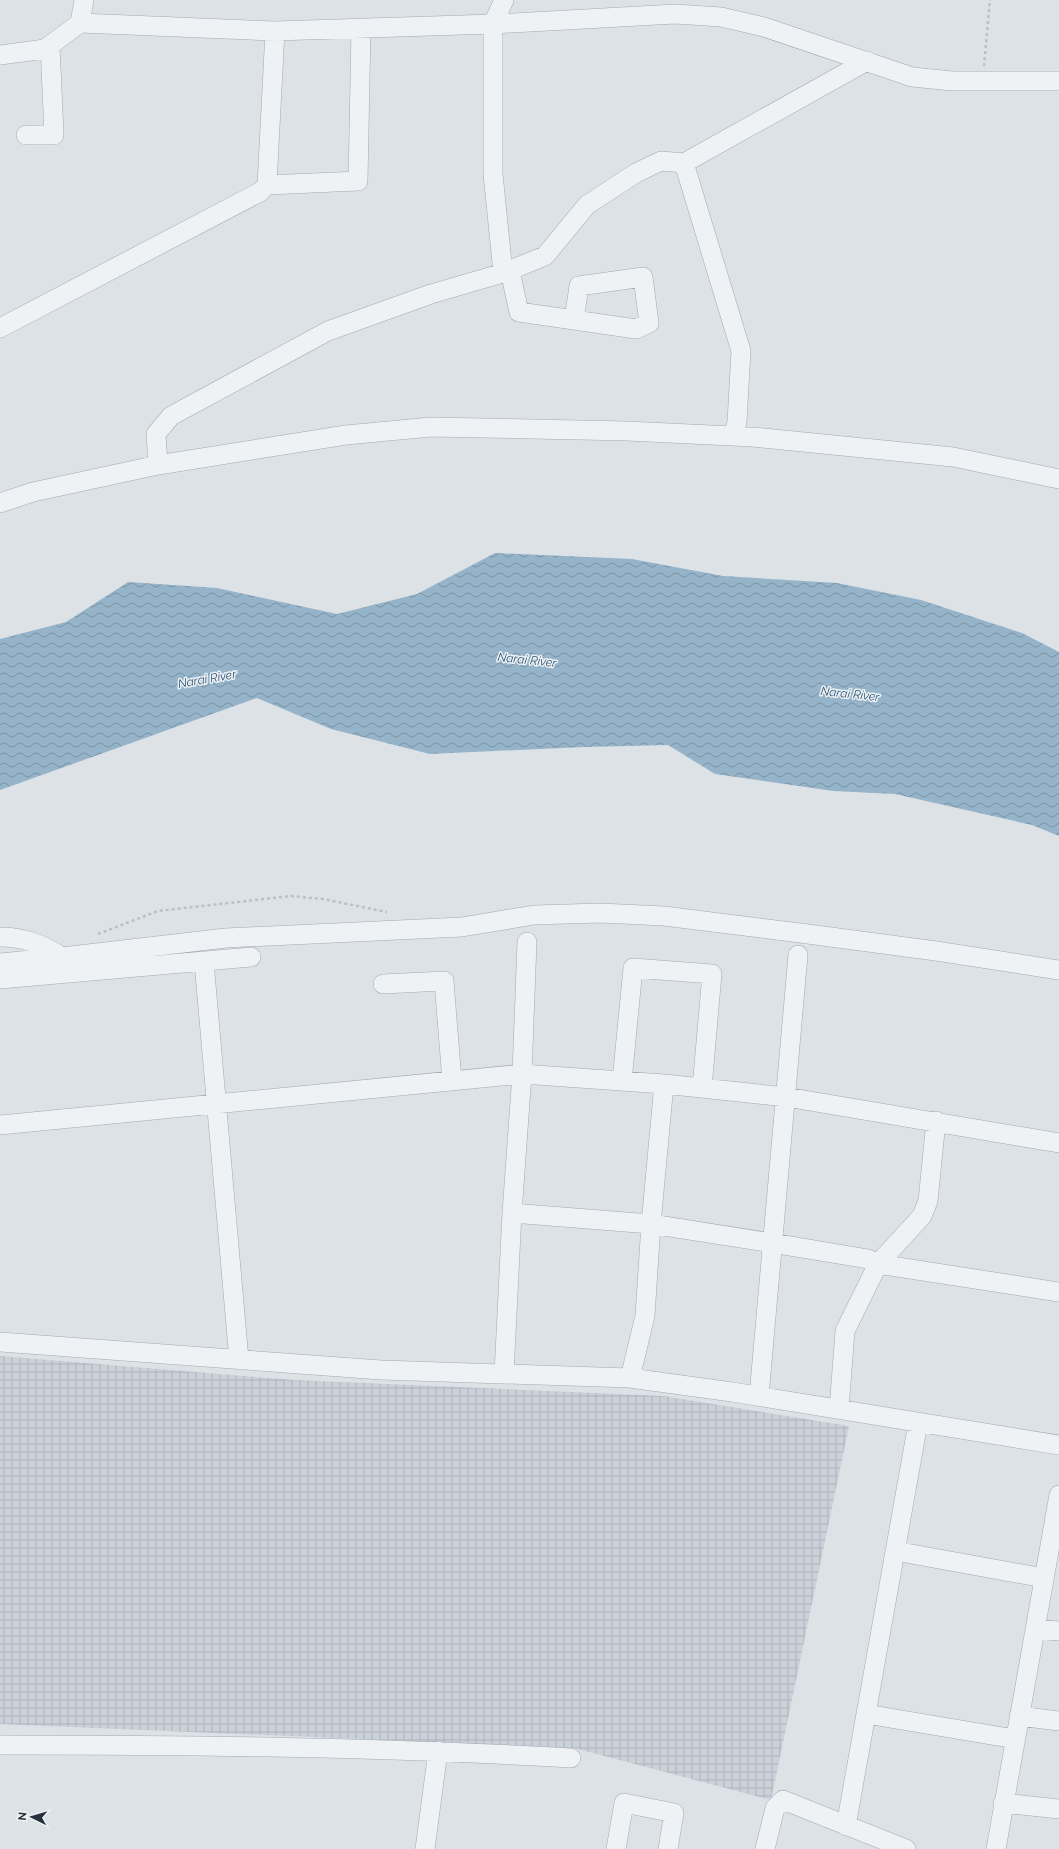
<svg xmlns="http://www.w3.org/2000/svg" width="1059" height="1849" font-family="Raleway,sans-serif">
<defs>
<pattern id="industrial-grid" width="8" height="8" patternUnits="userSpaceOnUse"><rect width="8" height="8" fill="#cbd1d9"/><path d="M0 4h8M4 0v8" fill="none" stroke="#aeb4bb"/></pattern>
<pattern id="water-waves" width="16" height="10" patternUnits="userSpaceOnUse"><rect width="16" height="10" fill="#96b4c9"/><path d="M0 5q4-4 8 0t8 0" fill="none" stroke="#7a93a5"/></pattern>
</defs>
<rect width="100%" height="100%" fill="#dde2e7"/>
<path fill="url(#industrial-grid)" d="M0,1356L294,1380L663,1396L849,1426L771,1800L574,1748L0,1724Z"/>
<path fill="url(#water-waves)" d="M495,553L632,559L723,576L837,583L921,600L1022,633L1059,652V836L1032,825L895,794L833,791L715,774L668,745L584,747L430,754L331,729L257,698L0,790V639L66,622L128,582L217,588L337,614L417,594Z"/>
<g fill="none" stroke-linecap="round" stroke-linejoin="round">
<defs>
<path id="minor" d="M80,23L84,0
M0,55L45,49L80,23L275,31L493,24L675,14L721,17L764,27L912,77L952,81H1059
M26,135H54L50,45
M684,163L741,351L737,422L733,436
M267,185L358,181L361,29
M510,271L519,312L636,329L649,323L643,277L579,286L574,320
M503,273L493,174V24L504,0
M0,328L260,192L267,185L275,31
M158,465L156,434L171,416L328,331L431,294L503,273L545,256L587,205L636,173L661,161L684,163L867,61
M0,503L33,492L158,465L346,435L431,427L627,431L753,437L953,457L1059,479
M0,937C24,937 42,944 62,957
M204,962L239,1360
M0,963L62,957L226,938L462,927L534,915L600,913L664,916L808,934L936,951L1059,970
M0,979L251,957
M383,984L444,981L452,1081
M622,1081L633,968L712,974L702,1088
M0,1125L522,1074L664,1084L786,1097L1059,1143
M512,1213L522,1074L527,942
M0,1342L381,1370L630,1378L732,1392L1059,1445
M504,1374L512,1213L651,1224L772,1243L868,1259L878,1264L1059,1292
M630,1378L645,1316L651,1224L664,1084
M759,1396L798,955
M839,1409L845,1331L878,1264L922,1216L928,1201L936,1121
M895,1551L1044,1578
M1035,1629L1059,1631
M866,1714L1015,1739
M1019,1716L1059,1721
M0,1745C190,1745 380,1747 571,1758
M1003,1803L1059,1809
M846,1826L918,1423
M425,1849L438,1751
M616,1849L624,1803L674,1813L668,1849
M765,1849L775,1808L783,1800L906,1849
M996,1849L1059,1495"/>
</defs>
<use href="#minor" stroke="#a2a9b1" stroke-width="20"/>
<path stroke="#bbc0c5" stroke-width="2.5" stroke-dasharray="3 3" stroke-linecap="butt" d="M984,66L990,0
M98,934L158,911L291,896L323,899L387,912"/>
<use href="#minor" stroke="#eff2f5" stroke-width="19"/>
</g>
<g text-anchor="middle" stroke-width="3" stroke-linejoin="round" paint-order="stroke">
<g font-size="12" font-style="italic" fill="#2f5473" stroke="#ecf1f5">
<text transform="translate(527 660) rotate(6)" y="4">Narai River</text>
<text transform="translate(207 679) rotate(-10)" y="4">Narai River</text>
<text transform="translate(850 694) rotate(6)" y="4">Narai River</text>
</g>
</g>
<g transform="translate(32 1817) rotate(275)" stroke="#ecf1f5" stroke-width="3" paint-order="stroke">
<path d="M0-3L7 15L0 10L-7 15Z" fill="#26313e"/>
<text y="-6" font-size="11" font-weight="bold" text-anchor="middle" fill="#26313e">N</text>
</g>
</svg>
